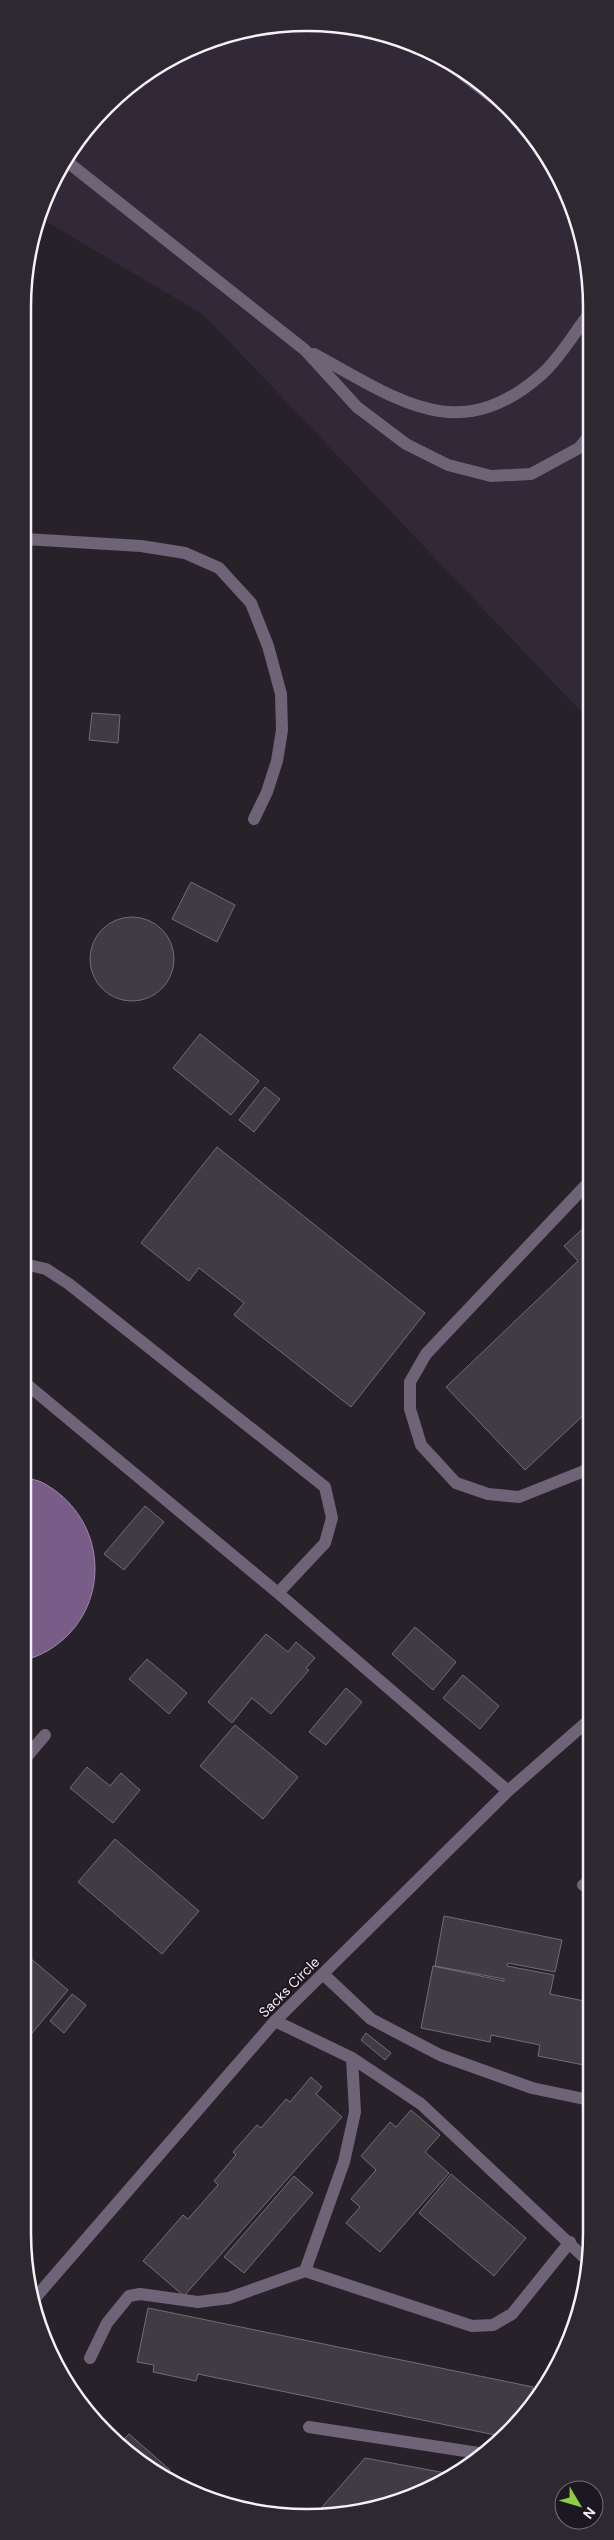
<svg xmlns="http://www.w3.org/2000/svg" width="614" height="2540" font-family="'DM Sans',sans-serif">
<rect width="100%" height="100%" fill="#27222a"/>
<path fill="#312937" d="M344,25L433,52L508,106L562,181L589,270V720L204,315L42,219L61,165L134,81L234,32Z"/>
<path fill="#775d87" stroke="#9d8aa9" d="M23,1477C30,1479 39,1480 45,1484C100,1515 112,1588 69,1634C57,1646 41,1657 23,1660Z"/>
<path fill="#413b44" stroke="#726c76" d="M92,713L120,715L118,743L89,740Z
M191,882L235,905L217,942L172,919Z
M90 959a42 42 0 1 1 84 0a42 42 0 1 1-84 0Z
M200,1034L259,1081L231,1115L173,1068Z
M265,1087L280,1099L254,1132L239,1120Z
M217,1147L425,1313L351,1407L234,1315L244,1303L199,1268L189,1281L141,1243Z
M589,1223V1410L525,1470L446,1387L578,1261L564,1246Z
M145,1506L164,1522L124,1570L104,1554Z
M415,1627L456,1662L433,1690L392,1654Z
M266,1634L288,1652L296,1642L315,1658L306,1668L309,1670L271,1714L252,1698L232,1723L208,1702Z
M147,1659L187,1693L169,1714L129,1679Z
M463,1675L499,1706L480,1729L443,1698Z
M346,1688L362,1702L326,1745L309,1732Z
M235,1725L298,1777L263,1819L200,1766Z
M87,1767L110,1786L121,1773L140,1790L113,1823L70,1788Z
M115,1839L199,1911L162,1954L78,1882Z
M444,1916L562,1940L555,1972L508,1963L507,1966L554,1975L550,1994L589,2002V2066L538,2056L540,2045L491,2035L490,2042L421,2028L433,1966L504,1981V1979L435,1966Z
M23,1952L68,1990L23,2044Z
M72,1994L86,2005L64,2033L50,2021Z
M366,2033L391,2053L385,2060L361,2040Z
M311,2077L322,2087L316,2094L342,2117L184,2296L143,2261L183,2215L188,2219L218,2185L214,2181L236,2155L233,2152L257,2125L261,2128L286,2099L290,2102Z
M411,2110L440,2135L425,2152L449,2173L380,2252L346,2223L360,2207L351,2199L376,2170L361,2156L390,2122L396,2127Z
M451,2174L526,2238L494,2276L419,2213Z
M294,2176L313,2193L244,2273L224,2257Z
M148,2308L533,2387L530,2402L500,2436L198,2374L196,2381L153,2372L154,2365L137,2362Z
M129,2434L170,2470L165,2476L121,2442Z
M365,2458L451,2474L398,2502L317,2513Z"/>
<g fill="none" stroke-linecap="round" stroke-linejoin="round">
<path stroke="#6f6377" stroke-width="12" d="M456,69L514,114
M65,160L305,350L357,407L406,444L448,465L491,476L531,474L579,448L589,436
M314,354C396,398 458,449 542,374C560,358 574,333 589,314
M25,539L141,546L185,553L219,568L251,603L268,646L281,694L282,730L277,761L267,792L254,819
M24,1264L46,1269L69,1284L325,1487L332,1518L325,1543L278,1593
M24,1382L278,1593L508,1791
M589,1469L519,1497L488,1494L456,1483L421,1445L410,1409V1382L426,1354L589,1182
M23,1761L45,1735
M583,1885L589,1887
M323,1974L371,2019L440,2055L532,2088L589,2100
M275,2021L352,2058L421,2104L589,2262
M305,2271L344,2162L355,2112L352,2058
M35,2298L275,2021L508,1791L589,1720
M90,2358L107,2323L129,2296L140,2294L198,2302L229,2298L305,2271L472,2326L493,2325L512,2314L570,2242
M309,2427L485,2454"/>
</g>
<g text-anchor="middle" stroke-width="4.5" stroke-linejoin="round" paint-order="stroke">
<g font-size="14" fill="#f5f2f7" stroke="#1d1820">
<text transform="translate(289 1987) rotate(-45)" y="5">Sacks Circle</text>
</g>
</g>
<path d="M0 0H614V2540H0ZM307 31H307A276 276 0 0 1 583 307V2233A276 276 0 0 1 307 2509H307A276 276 0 0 1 31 2233V307A276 276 0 0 1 307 31Z" fill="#2e2931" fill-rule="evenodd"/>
<path fill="none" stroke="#f5f2f7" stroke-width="2.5" d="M307 31H307A276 276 0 0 1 583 307V2233A276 276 0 0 1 307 2509H307A276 276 0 0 1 31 2233V307A276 276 0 0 1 307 31Z"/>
<g transform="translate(579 2505) rotate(128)"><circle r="24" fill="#1d1820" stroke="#736f76"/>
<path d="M0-4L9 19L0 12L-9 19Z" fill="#8bce46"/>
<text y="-8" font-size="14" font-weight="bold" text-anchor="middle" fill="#f5f2f7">N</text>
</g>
</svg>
